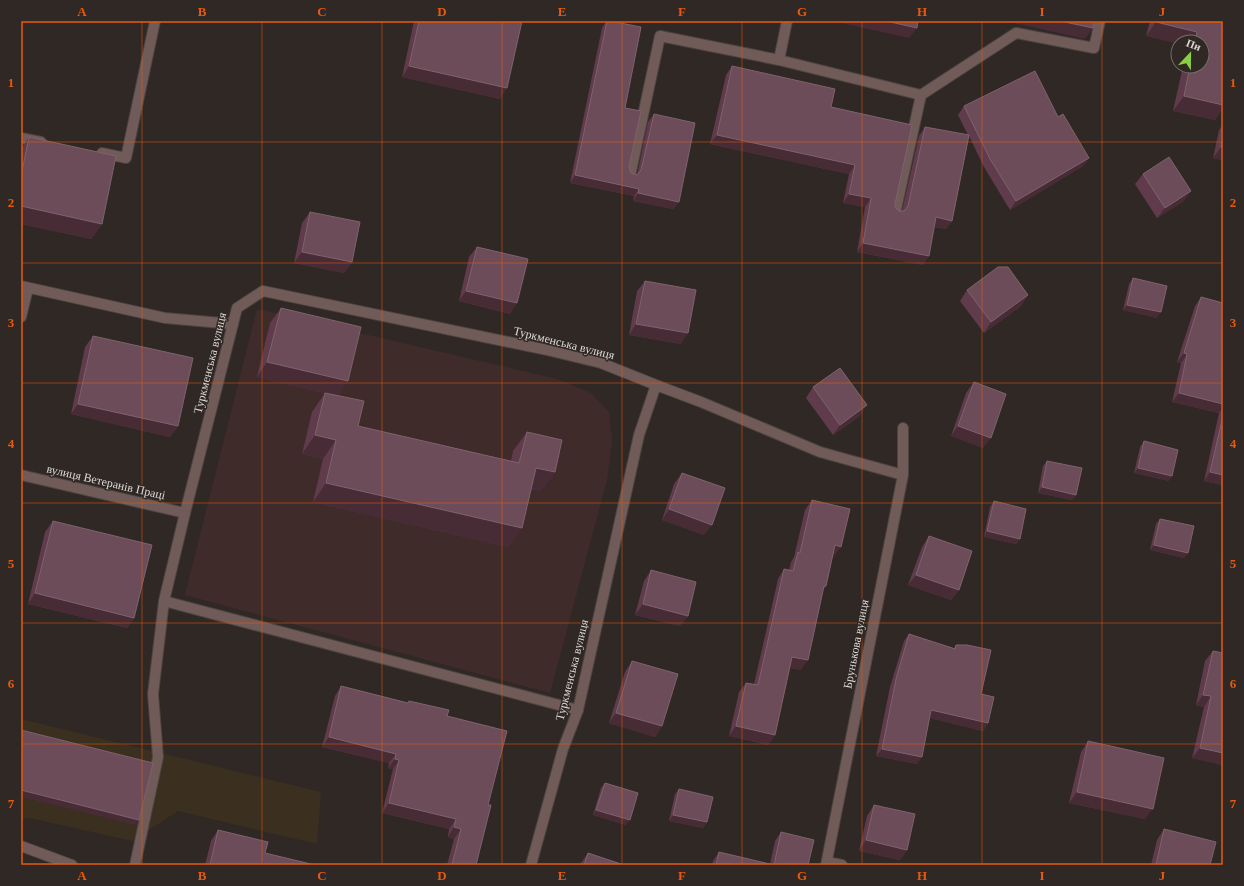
<svg xmlns="http://www.w3.org/2000/svg" width="1244" height="886" font-family="Georgia,serif">
<rect width="100%" height="100%" fill="#302824"/>
<path fill="#3b2f20" d="M21,719L321,792L317,844L178,811L132,841L30,818L21,819Z"/>
<path fill="#3f2c2a" d="M257,309L557,379L591,393L609,412L612,442L607,480L550,693L185,595Z"/>
<g fill="none" stroke-linecap="round" stroke-linejoin="round">
<defs>
<path id="lane" d="M779,60L787,21
M21,138L41,142
M102,153L126,158L155,21
M630,176L660,36L779,60L921,95L1016,33L1094,48L1100,21
M895,214L921,95
M21,286L165,318L233,324
M21,317L28,288
M164,601L578,710
M135,865L158,757L153,694L164,601L185,513"/>
<path id="street" d="M656,385L701,402L820,452L903,475
M21,475L185,513L237,308L263,291L547,350L601,363L656,385L639,435L578,710L563,749L531,865
M21,846L72,865
M827,862L842,865
M826,865L903,475V428"/>
</defs>
<use href="#lane" stroke="#4c4440" stroke-width="12"/>
<use href="#street" stroke="#4c4440" stroke-width="12"/>
<use href="#lane" stroke="#705b59" stroke-width="10"/>
<use href="#street" stroke="#705b59" stroke-width="10"/>
</g>
<path fill="#5f3b4b" d="M414,21H522L500,99L402,77Z
M606,21H610L625,108L629,167L631,173L637,175L648,122L654,114L679,202L673,209L633,201L634,196L570,183L602,28Z
M1150,21H1223V108L1215,120L1173,111L1183,66H1202V42H1178L1146,36Z
M732,66L831,107L895,204V207L899,211H902L919,136L925,127L968,135L958,115L964,106L1058,117L1089,158L1083,166L1010,210L984,167L969,136L952,221L946,229L934,227L923,265L857,252L865,207L843,203L849,174L710,144L726,75Z
M1223,124V160L1213,158L1219,130Z
M29,137L102,224L91,239L21,224V149Z
M1143,174L1184,201L1157,218L1135,184Z
M310,212L352,262L344,273L294,263L302,223Z
M477,247L510,314L459,301L469,257Z
M1133,278L1157,318L1123,310L1129,284Z
M645,281L681,344L629,335L637,291Z
M967,290L1028,295L1021,306L984,333L960,301Z
M1201,297L1223,303V485L1204,481L1219,413L1172,402L1181,363L1177,362L1195,306Z
M281,308L358,426L511,461L513,451L527,432L555,472L541,491L531,489L509,547L313,502L323,459L302,454L312,412L325,393L257,377L270,323Z
M93,336L178,426L170,437L71,414L85,347Z
M974,382L983,448L951,436L966,393Z
M813,387L860,416L833,435L806,398Z
M1144,441L1169,481L1134,473L1140,447Z
M1047,461L1076,495L1072,500L1038,493L1043,466Z
M682,473L704,535L662,520L674,484Z
M812,500L834,556H832L826,586L823,590L801,670L790,668L775,735L768,745L729,736L739,692L746,683L754,684L778,579L784,569L789,570L791,562L794,557L805,510Z
M994,501L1020,539L1016,544L984,537L990,507Z
M1160,519L1188,553L1184,558L1150,550L1156,524Z
M53,521L134,618L127,628L28,604L45,532Z
M929,536L959,590L951,600L908,585L922,547Z
M1223,554V563L1221,562Z
M651,570L688,616L680,626L635,615L644,581Z
M909,634L954,648L956,645L981,694L988,723L983,731L930,718L917,764L876,756L890,687L904,641Z
M1213,651L1223,653V765L1192,758L1204,707L1196,705L1205,661Z
M632,661L662,726L655,737L609,723L625,672Z
M341,686L408,703L409,701L447,716L488,805L476,865H447L454,839L448,837L449,829L382,813L393,769L388,768L389,763L322,747L335,696Z
M1088,741L1145,819L1069,803L1081,752Z
M605,783L626,825L593,815L601,788Z
M679,789L707,822L703,828L669,821L675,794Z
M874,805L907,850L900,860L859,851L867,816Z
M1164,829L1210,865H1151L1157,840Z
M218,830L265,853L315,865H205L211,841Z
M781,832L808,865H712L713,861L719,852L770,864L775,841Z
M588,853L624,865H580L581,863Z"/>
<path fill="#472c35" d="M838,21H886L917,28L909,38L837,22Z
M1005,21H1060L1093,28L1085,39Z
M1156,22L1197,32L1190,42H1178V44L1146,36Z
M409,66L507,88L500,99L402,77Z
M1184,96L1223,105V108L1215,120L1173,111Z
M717,135L855,165L849,174L710,144Z
M1221,147L1223,148V160L1213,158Z
M1089,158L1083,166L1010,210L1016,201Z
M575,175L639,189L634,196L570,183Z
M1191,191L1184,201L1157,218L1165,208Z
M638,193L679,202L673,209L633,201Z
M849,194L871,198L865,207L843,203Z
M21,206L102,224L91,239L21,224Z
M936,217L952,221L946,229L930,226Z
M863,243L929,256L923,265L857,252Z
M302,252L352,262L344,273L294,263Z
M466,291L517,303L510,314L459,301Z
M1028,295L1021,306L984,333L991,322Z
M1127,305L1161,312L1157,318L1123,310Z
M636,324L688,333L681,344L629,335Z
M1184,353L1187,354L1181,363L1177,362Z
M267,362L348,381L338,396L257,377Z
M1179,393L1223,404V408L1219,413L1172,402Z
M78,404L178,426L170,437L71,414Z
M867,405L860,416L833,435L840,425Z
M958,426L991,438L983,448L951,436Z
M315,435L336,440L323,459L302,454Z
M536,468L555,472L541,491L523,487Z
M1138,468L1172,476L1169,481L1134,473Z
M1210,472L1223,475V485L1204,481Z
M326,483L522,528L509,547L313,502Z
M1042,487L1076,495L1072,500L1038,493Z
M669,509L712,525L704,535L662,520Z
M987,531L1020,539L1016,544L984,537Z
M835,545L841,547L834,556L828,555Z
M1154,545L1188,553L1184,558L1150,550Z
M916,575L959,590L951,600L908,585Z
M35,593L134,618L127,628L28,604Z
M643,604L688,616L680,626L635,615Z
M792,657L808,660L801,670L785,667Z
M1203,695L1211,696L1204,707L1196,705Z
M931,710L988,723L983,731L926,717Z
M616,713L662,726L655,737L609,723Z
M736,726L775,735L768,745L729,736Z
M329,737L396,754L389,763L322,747Z
M1200,748L1223,753V765L1192,758Z
M882,749L922,757L917,764L876,756Z
M395,759L399,760L393,769L388,768Z
M21,790L139,820L135,825L21,797Z
M1077,792L1153,809L1145,819L1069,803Z
M389,803L456,819L449,829L382,813Z
M596,810L630,820L626,825L593,815Z
M673,815L707,822L703,828L669,821Z
M454,827L461,829L454,839L448,837Z
M866,840L907,850L900,860L859,851Z"/>
<path fill="#6d4c5a" stroke="#7e626d" d="M419,21H522L507,88L409,66Z
M607,21H610L641,27L625,108L641,111L629,167L631,173L637,175L641,170L654,114L695,123L679,202L638,193L639,189L575,175Z
M886,21H918L917,28Z
M1060,21H1094L1093,28Z
M1156,21H1223V105L1184,96L1190,66H1202V42H1195L1197,32L1156,22Z
M732,66L835,89L831,107L912,125L895,204V207L899,211H904L908,206L925,127L969,135L952,221L936,217L929,256L863,243L871,198L849,194L855,165L717,135Z
M1035,71L1058,117L1063,114L1089,158L1016,201L990,159L964,106Z
M1223,136V148L1221,147Z
M29,137L116,156L102,224L21,206V176Z
M1169,157L1191,191L1165,208L1143,174Z
M310,212L360,222L352,262L302,252Z
M477,247L528,259L517,303L466,291Z
M998,267H1008L1028,295L991,322L967,290Z
M1133,278L1167,286L1161,312L1127,305Z
M645,281L696,290L688,333L636,324Z
M1201,297L1223,303V404L1179,393L1187,354L1184,353Z
M281,308L361,327L348,381L267,362Z
M93,336L193,358L178,426L78,404Z
M840,368L867,405L840,425L813,387Z
M974,382L1006,394L991,438L958,426Z
M325,393L364,401L358,426L519,463L527,432L562,440L555,472L536,468L522,528L326,483L336,440L315,435Z
M1223,416V475L1210,472Z
M1144,441L1178,450L1172,476L1138,468Z
M1047,461L1082,468L1076,495L1042,487Z
M682,473L725,488L712,525L669,509Z
M812,500L850,509L841,547L835,545L826,586H824L808,660L792,657L775,735L736,726L746,683L758,685L784,569L793,571L798,552L800,553Z
M994,501L1026,509L1020,539L987,531Z
M1160,519L1194,526L1188,553L1154,545Z
M53,521L152,545L134,618L35,593Z
M929,536L972,551L959,590L916,575Z
M651,570L696,582L688,616L643,604Z
M909,634L955,649L956,645H967L991,650L981,694L994,697L988,723L931,710L922,757L882,749L896,679Z
M1213,651L1223,653V753L1200,748L1211,696L1203,695Z
M632,661L678,674L662,726L616,713Z
M341,686L408,703L409,701L449,710L447,716L507,731L488,805H491L476,865H452L461,829L454,827L456,819L389,803L399,760L395,759L396,754L329,737Z
M21,730L153,763L139,820L21,790Z
M1088,741L1164,758L1153,809L1077,792Z
M605,783L638,793L630,820L596,810Z
M679,789L713,797L707,822L673,815Z
M874,805L915,814L907,850L866,840Z
M1164,829L1216,842L1210,865H1156Z
M218,830L268,842L265,853L315,865H210Z
M781,832L814,840L808,865H716L719,852L774,865Z
M588,853L624,865H584Z"/>
<path fill="none" stroke="#e8590c" stroke-width="1" stroke-opacity="0.55" d="M142,21V865M262,21V865M382,21V865M502,21V865M622,21V865M742,21V865M862,21V865M982,21V865M1102,21V865M21,142H1223M21,263H1223M21,383H1223M21,503H1223M21,623H1223M21,744H1223"/>
<g text-anchor="middle" stroke-width="3" stroke-linejoin="round" paint-order="stroke">
<g font-size="12" fill="#ddd8d5" stroke="#302824">
<text transform="translate(564 343) rotate(14)" y="4">Туркменська вулиця</text>
<text transform="translate(210 363) rotate(-76)" y="4">Туркменська вулиця</text>
<text transform="translate(106 482) rotate(13)" y="4">вулиця Ветеранів Праці</text>
<text transform="translate(856 644) rotate(-79)" y="4">Брунькова вулиця</text>
<text transform="translate(572 670) rotate(-76)" y="4">Туркменська вулиця</text>
</g>
</g>
<rect width="1244" height="886" fill="none" stroke="#302824" stroke-width="44"/>
<g transform="translate(1190 54) rotate(22)"><circle r="19" fill="#302824" stroke="#756e6b"/>
<path d="M0-3L7 15L0 10L-7 15Z" fill="#8bce46"/>
<text y="-6" font-size="11" font-weight="bold" text-anchor="middle" fill="#ddd8d5">Пн</text>
</g>
<rect x="22" y="22" width="1200" height="842" fill="none" stroke="#e8590c" stroke-width="1.5"/>
<g font-size="13" text-anchor="middle" font-weight="bold" fill="#e8590c">
<text x="82" y="16">A</text>
<text x="202" y="16">B</text>
<text x="322" y="16">C</text>
<text x="442" y="16">D</text>
<text x="562" y="16">E</text>
<text x="682" y="16">F</text>
<text x="802" y="16">G</text>
<text x="922" y="16">H</text>
<text x="1042" y="16">I</text>
<text x="1162" y="16">J</text>
<text x="11" y="87">1</text>
<text x="1233" y="87">1</text>
<text x="11" y="207">2</text>
<text x="1233" y="207">2</text>
<text x="11" y="327">3</text>
<text x="1233" y="327">3</text>
<text x="11" y="448">4</text>
<text x="1233" y="448">4</text>
<text x="11" y="568">5</text>
<text x="1233" y="568">5</text>
<text x="11" y="688">6</text>
<text x="1233" y="688">6</text>
<text x="11" y="808">7</text>
<text x="1233" y="808">7</text>
<text x="82" y="880">A</text>
<text x="202" y="880">B</text>
<text x="322" y="880">C</text>
<text x="442" y="880">D</text>
<text x="562" y="880">E</text>
<text x="682" y="880">F</text>
<text x="802" y="880">G</text>
<text x="922" y="880">H</text>
<text x="1042" y="880">I</text>
<text x="1162" y="880">J</text>
</g>
</svg>
